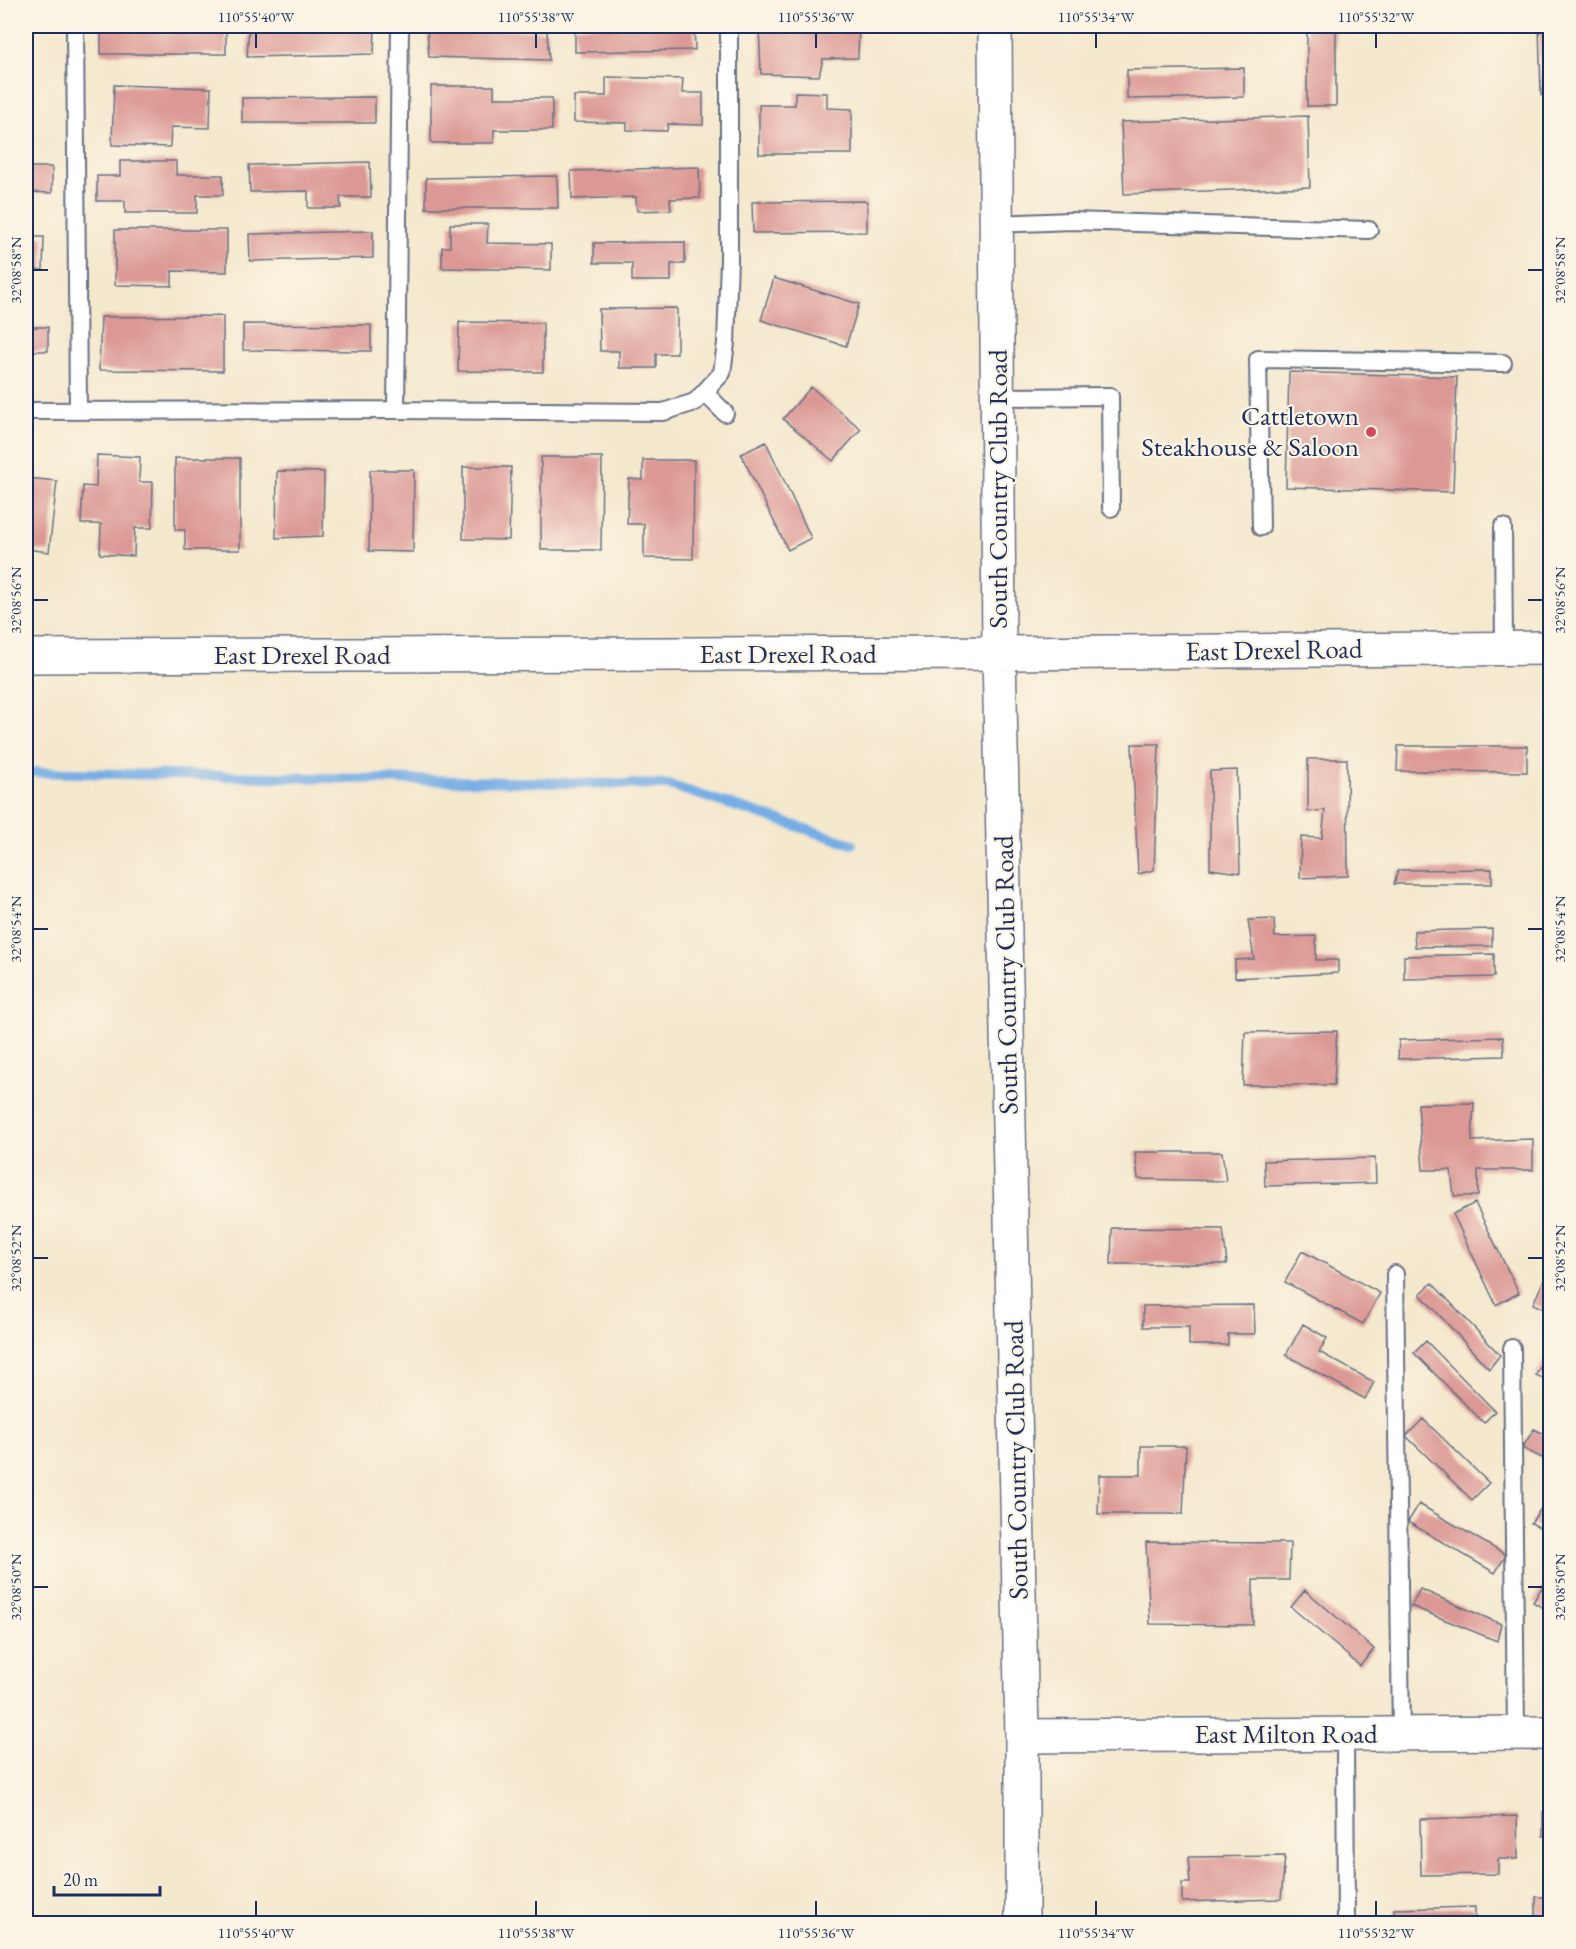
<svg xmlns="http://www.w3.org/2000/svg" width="1576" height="1949" font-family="'EB Garamond',serif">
<rect width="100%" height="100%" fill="#fcf5e5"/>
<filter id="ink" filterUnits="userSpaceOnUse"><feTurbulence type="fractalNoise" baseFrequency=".0167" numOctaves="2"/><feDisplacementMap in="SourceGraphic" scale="12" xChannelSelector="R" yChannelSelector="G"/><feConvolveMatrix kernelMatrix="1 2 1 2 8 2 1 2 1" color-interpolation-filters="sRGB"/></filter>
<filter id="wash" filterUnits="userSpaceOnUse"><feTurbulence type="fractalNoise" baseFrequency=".008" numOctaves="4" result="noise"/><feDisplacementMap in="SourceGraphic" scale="24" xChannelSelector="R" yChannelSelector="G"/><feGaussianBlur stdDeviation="1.35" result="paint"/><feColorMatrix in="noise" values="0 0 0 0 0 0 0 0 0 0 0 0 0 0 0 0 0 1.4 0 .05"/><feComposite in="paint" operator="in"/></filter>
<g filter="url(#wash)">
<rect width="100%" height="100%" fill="#f4e8cd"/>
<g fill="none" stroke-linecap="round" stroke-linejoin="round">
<path stroke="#76ade5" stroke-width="10" d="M26,772L669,785L852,844"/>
</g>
<g id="blocks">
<path fill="#db9894" d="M249,26H375L374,54L247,57Z
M575,26H694L695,50L575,52Z
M759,26H859L858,58L823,59L819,76L761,74Z
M1307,26H1336V106H1307Z
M1539,26H1550V95H1541Z
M226,28V54H101V29Z
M427,29L547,31L549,60L429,57Z
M1244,68V97L1127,99V70Z
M606,77L683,79L682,93H703V125L668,124L667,131L627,130V123L574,122V96H606Z
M114,85L211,88L210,128L171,127L170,147L112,145Z
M431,86H494V98H552V130H494V143H431Z
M795,92L827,93V108L852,109V154H759V105H795Z
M375,97V123H242V98Z
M1308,116L1310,187L1124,194L1121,122Z
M120,161H176V175H223V195H197V213H125V201H97V176H120Z
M370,162L371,197H340L341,208H308V191L250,192L249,165Z
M26,167H52V193L26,192Z
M699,167L700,198L670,199L671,210L637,211L636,197L572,199L571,171Z
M557,176L558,208H426V178Z
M867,201V232L753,233L752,202Z
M450,224H488L487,243L551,244V270L442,268V247H450Z
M115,230H227V272L172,271V286L115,285Z
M373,231V258L250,261L249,234Z
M26,237H44L43,270H26Z
M685,242V264H671V281H632V263H594V243Z
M774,278L859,304L846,346L761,320Z
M677,308V354H656V368H619V351H600L599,309Z
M223,316V371L99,370L101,317Z
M459,322L543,323V372L458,371Z
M243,324L371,325V351L243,350Z
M26,327H48V351H26Z
M1289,372L1457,377L1453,492L1286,487Z
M811,387L861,429L833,461L783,419Z
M766,442L811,538L788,550L741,454Z
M97,455L140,457L139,482H153L152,528H135L134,556L100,554L101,524H81L83,486L96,487Z
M541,457H602L601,550H541Z
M175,458H240V550H185V530H175Z
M643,460H694L693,559L644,558V524H627L629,479L643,480Z
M463,467H511L509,540L463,539Z
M370,470H414L413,552L369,551Z
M277,471L324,472L323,536L276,538Z
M26,478L57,481L49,552L26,549Z
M1132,744H1159L1154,870L1138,874Z
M1398,746H1527V772L1397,771Z
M1308,759H1347L1348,876L1300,878L1301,837L1322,838L1325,810L1308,812Z
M1237,770L1240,873L1210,869V771Z
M1492,869V884H1394L1398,870Z
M1274,919L1275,937L1316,936V960H1338V973L1235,978V960L1254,959L1248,920Z
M1492,929V946L1415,947L1414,931Z
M1494,954V977L1404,979V956Z
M1337,1031L1334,1085H1243L1245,1032Z
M1503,1037L1504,1056L1398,1059L1399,1040Z
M1474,1103L1472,1141L1533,1139V1170H1478V1196H1454L1451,1170H1423L1418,1104Z
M1135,1152H1222L1226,1181L1138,1179Z
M1375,1158L1376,1183L1265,1186L1264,1161Z
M1475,1203L1519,1293L1496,1305L1453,1214Z
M1548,1211L1550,1212V1230L1541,1225Z
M1112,1228L1223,1229L1227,1264H1111Z
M1302,1251L1380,1293L1363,1324L1285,1282Z
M1544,1280L1550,1283V1312L1533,1304Z
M1432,1283L1500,1355L1489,1369L1420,1294Z
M1254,1305L1255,1334H1228V1345H1189V1327H1143V1306Z
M1303,1324L1327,1338L1319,1352L1374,1382L1365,1399L1286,1355Z
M1426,1341L1495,1411L1484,1423L1414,1353Z
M1546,1356L1550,1359V1382L1536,1375Z
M1423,1419L1489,1483L1472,1500L1406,1436Z
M1534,1429L1550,1437V1462L1522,1448Z
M1141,1446H1186L1183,1514H1098L1099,1475H1141Z
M1419,1504L1506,1555L1495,1573L1408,1522Z
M1542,1507L1550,1512V1533L1531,1523Z
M1146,1542L1290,1543L1289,1580H1253V1625L1150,1624Z
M1542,1587L1550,1592V1612L1533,1602Z
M1420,1589L1501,1624L1497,1641L1411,1606Z
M1305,1590L1374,1649L1360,1666L1291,1607Z
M1543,1812H1550V1836H1543Z
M1517,1816L1518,1859H1498V1874L1421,1875L1420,1819Z
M1285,1856L1281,1899L1182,1902V1883H1190L1188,1857Z
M1536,1897H1550V1918L1536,1917Z
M1475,1907V1924H1394V1909Z"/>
</g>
</g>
<g filter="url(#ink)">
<use href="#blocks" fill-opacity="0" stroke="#677085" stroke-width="1.5"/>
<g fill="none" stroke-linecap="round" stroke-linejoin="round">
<defs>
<path id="lane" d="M75,26L78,410
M996,224L1070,221L1369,230
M704,392L725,413
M998,397L1110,396L1111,508
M396,410L400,26
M26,411L396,410L663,412L695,402L722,373L726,343L729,260V26
M1261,527L1258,359L1503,363
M1503,527L1504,648
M1395,1274L1401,1734
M1512,1348L1516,1733
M1345,1734L1346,1924"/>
<path id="street" d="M1022,1736L1550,1733"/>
<path id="secondary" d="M995,26L999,653L1022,1736V1924
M26,656L999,653L1550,648"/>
</defs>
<use href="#lane" stroke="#677085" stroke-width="20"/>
<use href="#street" stroke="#677085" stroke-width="36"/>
<use href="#secondary" stroke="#677085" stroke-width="36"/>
<use href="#lane" stroke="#fff" stroke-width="16"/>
<use href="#street" stroke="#fff" stroke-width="33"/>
<use href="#secondary" stroke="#fff" stroke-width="33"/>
</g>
</g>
<path fill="none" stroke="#1b2f5e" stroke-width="2" d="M256,33V48M536,33V48M816,33V48M1096,33V48M1376,33V48M33,270H48M1528,270H1543M33,600H48M1528,600H1543M33,929H48M1528,929H1543M33,1258H48M1528,1258H1543M33,1587H48M1528,1587H1543M256,1901V1916M536,1901V1916M816,1901V1916M1096,1901V1916M1376,1901V1916"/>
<circle fill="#d1495b" stroke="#fcf5e5" stroke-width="2" cx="1371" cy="432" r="6"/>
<g text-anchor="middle" stroke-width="4.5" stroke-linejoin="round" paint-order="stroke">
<g font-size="27" fill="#1b2f5e" stroke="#fcf5e5" text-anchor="end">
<text x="1359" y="425">Cattletown<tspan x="1359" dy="31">Steakhouse &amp; Saloon</tspan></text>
</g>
<g font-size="27" fill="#1b2f5e" stroke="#fcf5e5">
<text transform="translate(998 489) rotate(-90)" y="9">South Country Club Road</text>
<text transform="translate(1274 650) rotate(-1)" y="9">East Drexel Road</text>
<text x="788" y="663">East Drexel Road</text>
<text x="302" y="664">East Drexel Road</text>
<text transform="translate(1006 975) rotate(-91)" y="9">South Country Club Road</text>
<text transform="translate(1016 1460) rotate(-91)" y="9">South Country Club Road</text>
<text x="1286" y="1743">East Milton Road</text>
</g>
</g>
<rect width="1576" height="1949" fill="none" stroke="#fcf5e5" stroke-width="66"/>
<path d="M54 1886v9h106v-9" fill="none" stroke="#1b2f5e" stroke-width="3"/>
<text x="63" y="1886" font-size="18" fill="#1b2f5e" stroke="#fcf5e5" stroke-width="4.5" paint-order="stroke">20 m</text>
<rect x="33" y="33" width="1510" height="1883" fill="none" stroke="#1b2f5e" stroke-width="2"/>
<g font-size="15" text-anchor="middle" fill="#1b2f5e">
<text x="256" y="22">110°55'40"W</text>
<text x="536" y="22">110°55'38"W</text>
<text x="816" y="22">110°55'36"W</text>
<text x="1096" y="22">110°55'34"W</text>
<text x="1376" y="22">110°55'32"W</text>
<text transform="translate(16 270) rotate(-90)" y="5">32°08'58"N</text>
<text transform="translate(1560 270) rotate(-90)" y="5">32°08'58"N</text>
<text transform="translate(16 600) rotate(-90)" y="5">32°08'56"N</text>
<text transform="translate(1560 600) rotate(-90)" y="5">32°08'56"N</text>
<text transform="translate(16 929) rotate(-90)" y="5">32°08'54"N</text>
<text transform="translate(1560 929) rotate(-90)" y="5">32°08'54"N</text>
<text transform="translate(16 1258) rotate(-90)" y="5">32°08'52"N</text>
<text transform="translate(1560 1258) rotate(-90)" y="5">32°08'52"N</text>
<text transform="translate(16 1587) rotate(-90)" y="5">32°08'50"N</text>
<text transform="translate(1560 1587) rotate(-90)" y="5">32°08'50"N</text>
<text x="256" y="1938">110°55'40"W</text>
<text x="536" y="1938">110°55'38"W</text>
<text x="816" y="1938">110°55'36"W</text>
<text x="1096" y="1938">110°55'34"W</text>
<text x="1376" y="1938">110°55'32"W</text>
</g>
</svg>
